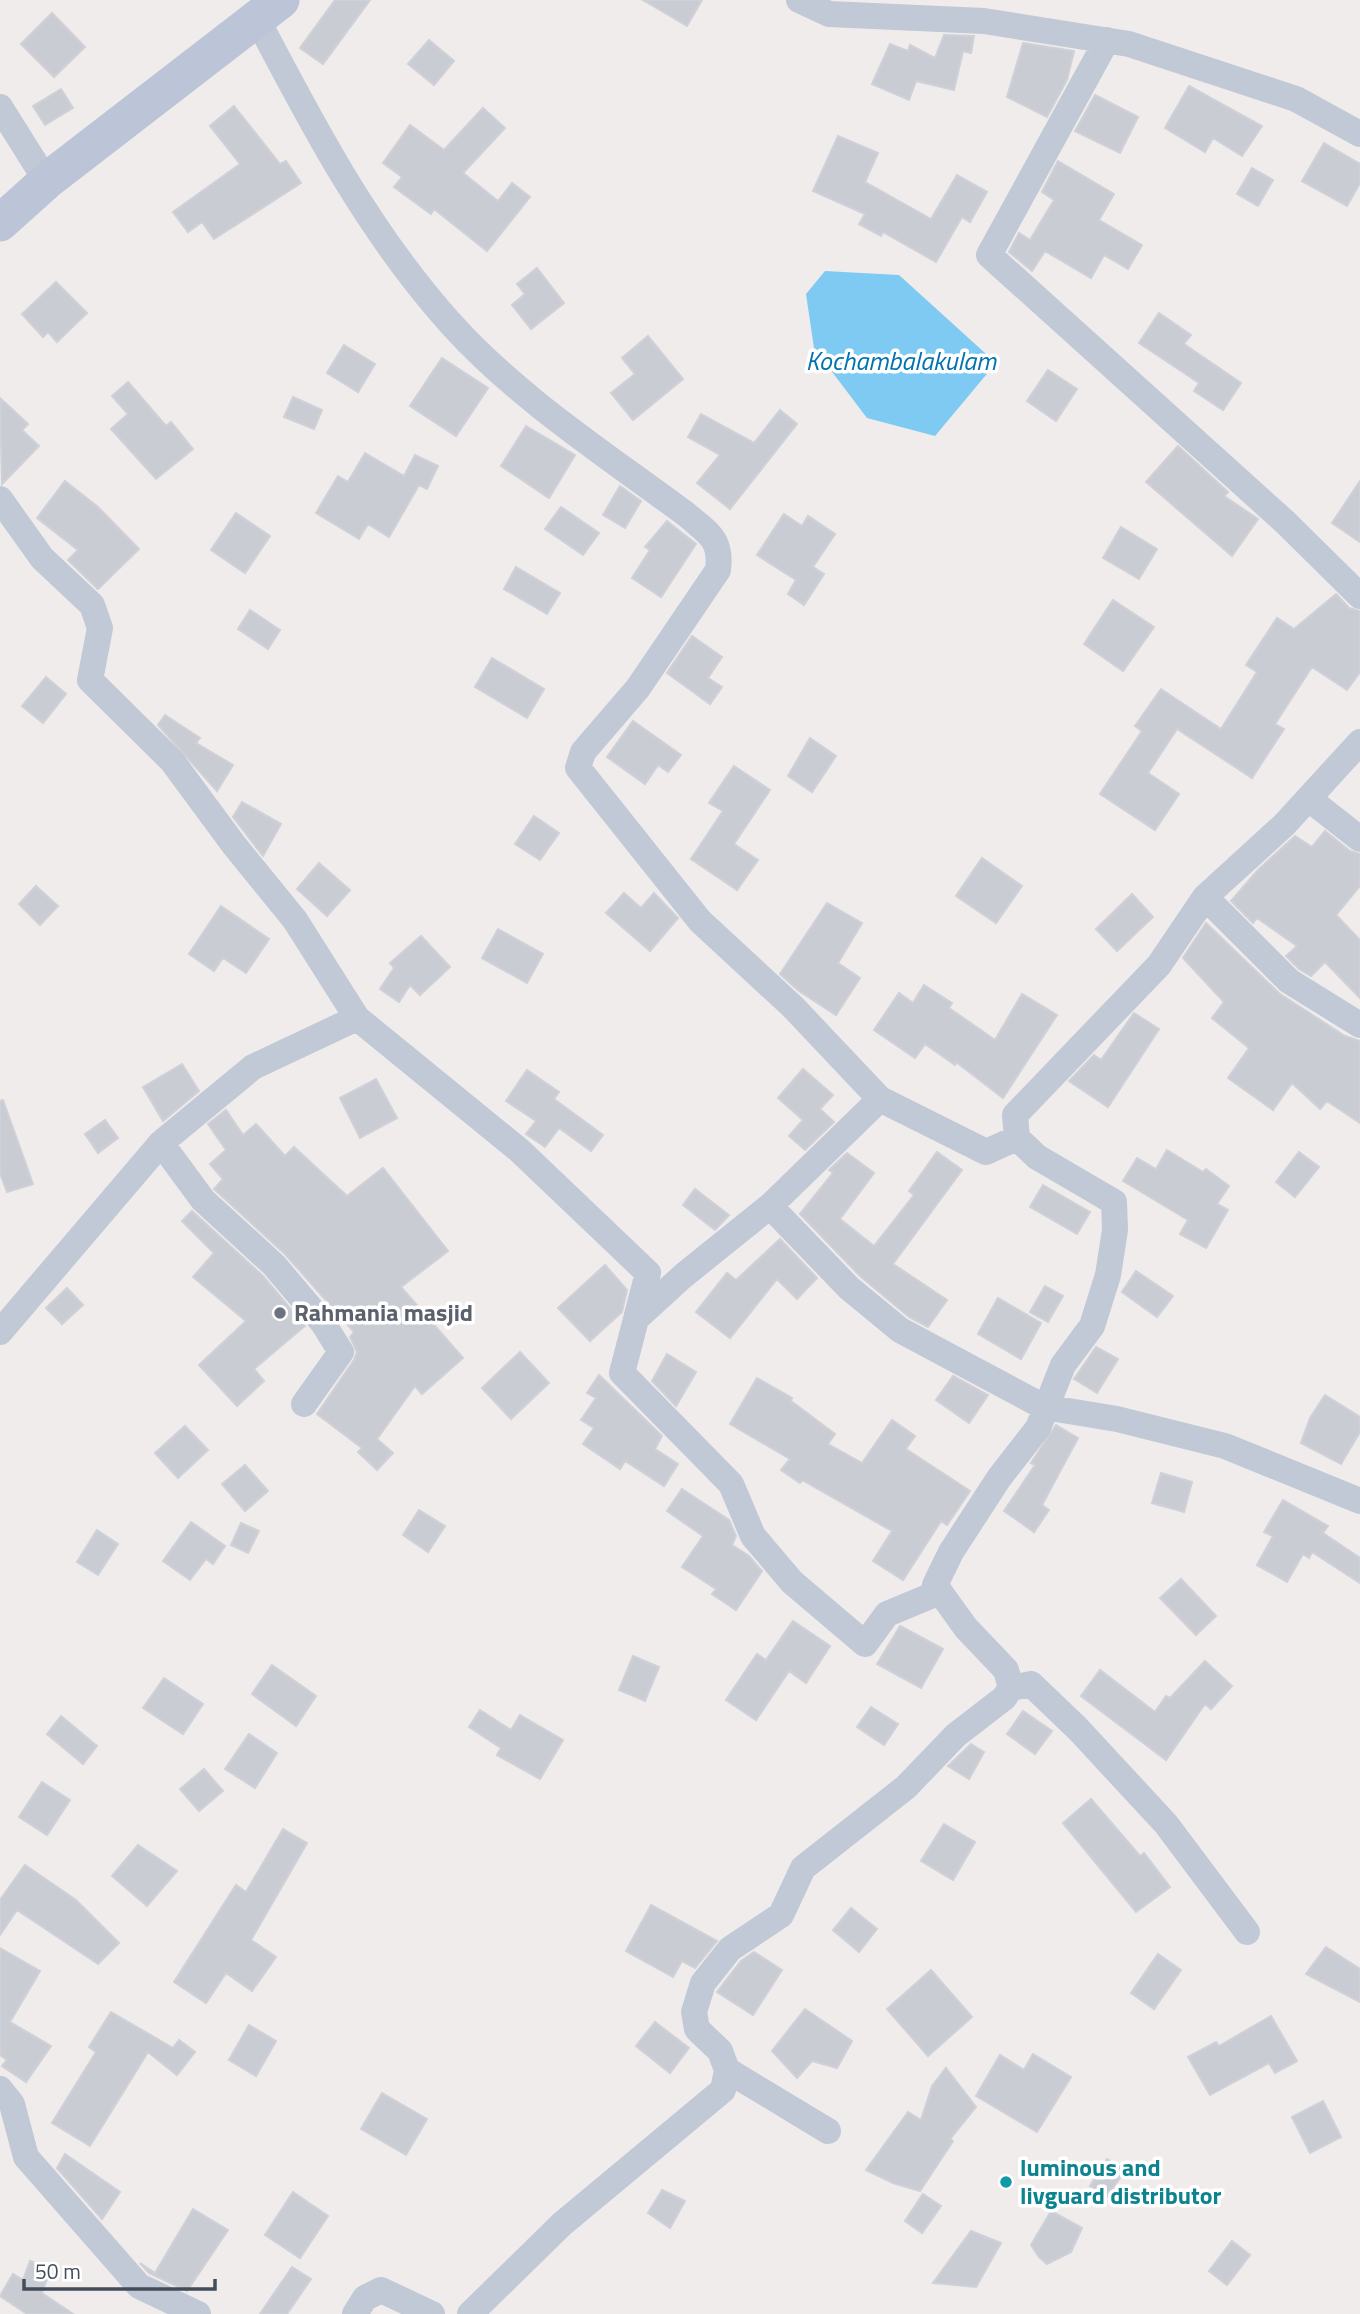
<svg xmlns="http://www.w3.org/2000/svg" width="1360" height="2314" font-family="'Titillium Web',sans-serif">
<rect width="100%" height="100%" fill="#efeceb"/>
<path fill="#7ecaf2" d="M825,271L899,275L996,363L935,436L867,418L814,348L806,294Z"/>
<path fill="#caccd4" stroke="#cfd0d8" stroke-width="2" d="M335,0H370L323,64L300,48Z
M643,0H702L687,26Z
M52,13L85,47L54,77L21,44Z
M944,35L974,36L971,53L963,51L954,90L916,81L909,100L872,84L890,44L908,51L910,45L935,58Z
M429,40L454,61L434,85L408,64Z
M1023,43L1074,51L1067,80L1047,117L1007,97Z
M1189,86L1262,126L1242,156L1213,138L1205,152L1165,128Z
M61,89L73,108L45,125L33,106Z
M1095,95L1138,117L1120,153L1075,131Z
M234,106L280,164L286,161L301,183L214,239L202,222L188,232L173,212L240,164L210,126Z
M483,108L505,128L463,173L498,201L512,183L530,197L487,251L434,209L431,214L394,187L402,177L383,163L410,125L444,150Z
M838,136L878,153L865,182L931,219L957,175L987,192L970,222L962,217L936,262L883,232L881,236L859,224L865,214L813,191Z
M1324,143L1360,164V183L1347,206L1302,181Z
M1058,161L1114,194L1099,220L1142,245L1128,269L1104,255L1091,278L1045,251L1032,271L1009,252L1019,233L1030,240L1054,200L1042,192Z
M1252,168L1273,180L1258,206L1237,194Z
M537,268L564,303L531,329L512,305L525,294L517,284Z
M56,282L87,313L57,342L48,332L43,337L22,314Z
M1159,313L1191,335L1184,344L1241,383L1223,410L1194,391L1199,383L1139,343Z
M648,336L683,379L633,420L611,393L635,374L622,358Z
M344,345L375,364L358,392L327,373Z
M442,358L488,388L456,436L410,406Z
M1048,370L1077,389L1056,421L1027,401Z
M128,382L166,426L171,422L193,449L156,479L111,429L128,414L112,396Z
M293,397L322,410L314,429L284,417Z
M0,398L28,424L22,430L39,446L2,484Z
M780,410L797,424L730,509L697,483L720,455L688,437L701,414L754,443Z
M526,426L575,455L549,498L501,466Z
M1178,446L1228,492L1224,496L1258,519L1232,556L1146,482Z
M365,453L404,476L415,455L438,466L427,489L419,485L389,537L368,524L359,539L316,513L338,476L348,482Z
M65,481L98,507L139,549L98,589L68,560L78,550L37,518Z
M1360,481V542L1332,523Z
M620,486L641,501L625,528L603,515Z
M561,507L599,533L583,555L545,529Z
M236,513L270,536L245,573L211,550Z
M784,514L802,526L808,516L835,534L813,567L824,574L804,605L788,594L796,580L757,555Z
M667,521L696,544L661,597L632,578L650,550L645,547Z
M1121,527L1157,549L1139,579L1103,558Z
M516,567L560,593L547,614L504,589Z
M1336,594L1349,608L1360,611V672L1347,690L1312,667L1275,724L1284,729L1252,778L1177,729L1148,773L1179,794L1155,830L1100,794L1142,731L1135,726L1161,689L1221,729L1257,672L1246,665L1277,618L1294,629Z
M1113,600L1154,627L1123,671L1084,644Z
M250,610L280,630L268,649L238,629Z
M692,636L722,657L708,678L722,687L710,704L667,673Z
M492,658L544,689L527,718L475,687Z
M46,677L66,694L43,723L22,706Z
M165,715L200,738L196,743L233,765L217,791L158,725Z
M633,721L681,755L668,772L658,765L645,784L607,757Z
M810,738L836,756L812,792L788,776Z
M734,766L770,790L734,844L758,860L737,890L691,859L723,811L709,803Z
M242,802L281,824L263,856L233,817Z
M534,816L559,833L540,860L515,844Z
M1325,831L1350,851L1360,854V886L1336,915L1360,940V998L1325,962L1311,976L1299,969L1286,956L1297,946L1257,918L1253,923L1231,901L1258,870L1295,836L1312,847Z
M982,858L1022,886L996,923L956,896Z
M319,863L350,890L327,916L297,889Z
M36,886L58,906L40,925L19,904Z
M624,893L641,908L654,893L678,918L650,951L606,913Z
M1132,894L1153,917L1117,951L1096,929Z
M827,903L862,923L838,963L860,978L836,1015L799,991L780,974Z
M221,906L269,939L246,973L223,958L214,971L189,954Z
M1206,923L1280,994L1345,1036L1360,1041V1123L1327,1101L1320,1109L1292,1083L1273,1110L1228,1078L1249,1048L1212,1018L1224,1002L1183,958Z
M498,929L543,954L527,983L482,958Z
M421,936L450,967L420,995L410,985L399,1002L380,989L394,968L390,963Z
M924,985L952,1003L949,1008L995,1040L1022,994L1057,1015L1003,1098L956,1062L955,1065L925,1044L915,1058L874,1030L899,993L913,1003Z
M1134,1013L1159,1029L1108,1107L1069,1081L1094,1055L1101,1060Z
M182,1064L199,1091L163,1121L143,1087Z
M803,1069L833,1095L820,1109L834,1122L805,1150L789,1136L803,1120L778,1098Z
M527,1070L559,1092L554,1099L603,1135L591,1151L559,1128L545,1147L526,1134L536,1121L506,1101Z
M376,1079L397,1118L360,1138L340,1098Z
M3,1100L33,1184L7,1192L0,1173V1101Z
M226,1110L243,1135L256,1124L285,1156L294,1147L347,1196L383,1168L448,1251L401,1287L463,1358L422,1394L415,1386L377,1439L393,1453L377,1470L358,1452L362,1448L317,1414L354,1360L357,1352L350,1337L354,1332L285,1254L214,1189L223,1179L210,1164L226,1150L208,1124Z
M105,1120L118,1138L98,1153L85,1134Z
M1167,1150L1203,1172L1206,1169L1229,1186L1217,1204L1228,1210L1206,1248L1180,1234L1188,1220L1123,1181L1137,1158L1156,1169Z
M937,1152L962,1170L893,1264L947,1300L928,1327L909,1317L860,1276L800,1214L833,1173L829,1170L847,1153L874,1173L840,1219L874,1246L914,1195L909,1191Z
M1299,1152L1319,1167L1295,1197L1276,1182Z
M1043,1185L1090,1212L1077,1234L1030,1207Z
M695,1189L729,1215L715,1230L683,1205Z
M192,1211L263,1276L305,1326L254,1369L264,1381L237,1406L199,1365L246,1321L193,1277L214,1253L182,1221Z
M780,1239L817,1278L797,1299L777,1279L730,1338L696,1312L727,1273L736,1280Z
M605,1265L627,1290L622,1312L590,1341L558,1308Z
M1136,1271L1173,1296L1157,1317L1122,1292Z
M1045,1286L1063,1296L1048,1322L1030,1312Z
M67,1288L83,1305L62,1324L46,1308Z
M998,1298L1041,1323L1021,1359L978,1334Z
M1096,1347L1118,1359L1097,1393L1074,1379Z
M520,1352L549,1383L511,1419L482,1388Z
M667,1354L696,1372L676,1406L652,1381Z
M599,1375L662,1436L655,1449L678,1464L664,1486L625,1461L620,1469L583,1444L594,1428L581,1420L596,1398L587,1393Z
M953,1376L988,1395L969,1423L936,1400Z
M757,1378L792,1398L791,1401L835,1434L828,1444L862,1463L892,1420L915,1436L906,1449L970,1491L947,1525L941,1521L903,1580L873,1561L892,1531L802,1480L800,1483L781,1470L790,1459L730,1424Z
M1325,1395L1360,1417V1432L1341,1464L1301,1443L1310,1418Z
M1056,1425L1078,1438L1042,1505L1049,1510L1034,1532L1004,1511L1035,1465L1031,1463Z
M185,1426L208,1450L178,1478L155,1453Z
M245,1465L268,1491L245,1511L222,1484Z
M1161,1473L1192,1482L1184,1512L1152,1503Z
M682,1489L729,1520L736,1536L732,1545L749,1556L762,1571L736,1610L712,1594L716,1589L682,1567L703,1536L667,1511Z
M1283,1500L1328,1526L1323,1533L1360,1558V1583L1312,1552L1309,1558L1303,1554L1287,1582L1257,1565L1273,1536L1264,1532Z
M419,1510L445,1526L428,1552L403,1535Z
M191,1522L225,1546L213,1564L206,1559L190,1580L163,1561Z
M241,1523L259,1531L248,1553L231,1545Z
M97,1530L118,1544L98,1575L77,1562Z
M1181,1579L1216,1616L1196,1635L1160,1598Z
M793,1621L830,1646L806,1683L789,1671L756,1720L726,1700L757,1654L766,1660Z
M900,1626L943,1649L921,1688L877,1664Z
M633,1656L659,1667L645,1701L619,1690Z
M1205,1661L1232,1686L1211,1709L1205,1704L1166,1760L1081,1696L1100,1670L1155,1712L1166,1696L1170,1698Z
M272,1665L316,1696L296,1726L252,1694Z
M164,1678L203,1704L183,1734L143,1708Z
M871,1707L898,1724L884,1745L857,1727Z
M480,1710L511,1730L520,1715L563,1740L540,1779L497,1755L501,1748L469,1727Z
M1023,1711L1052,1731L1035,1754L1007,1734Z
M61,1716L97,1746L83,1764L47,1734Z
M249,1734L277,1753L255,1788L225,1769Z
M971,1744L984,1752L969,1779L948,1766Z
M204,1769L223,1791L199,1811L180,1789Z
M42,1782L70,1800L47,1835L19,1817Z
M1091,1799L1140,1856L1144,1853L1170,1887L1136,1912L1063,1823Z
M944,1824L975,1842L953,1880L921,1861Z
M283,1829L307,1843L251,1940L276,1957L252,1991L226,1973L206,2003L174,1982L236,1885L246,1892Z
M138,1845L177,1871L147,1906L112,1876Z
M25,1865L76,1900L119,1943L98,1964L17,1910L0,1935V1900Z
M651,1905L717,1941L695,1968L682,1961L673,1977L626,1951Z
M851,1908L877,1929L859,1952L833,1930Z
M1326,1947L1360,1969V2002L1306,1974Z
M0,1948L40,1971L10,2022L51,2046L26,2082L2,2066L7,2060L0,2055Z
M754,1952L782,1970L753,2015L717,1992L741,1961Z
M1158,1954L1181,1970L1154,2009L1131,1993Z
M931,1970L972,2017L928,2056L887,2009Z
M805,2009L852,2041L837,2068L812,2061L797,2078L772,2051Z
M111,2012L173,2048L179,2040L195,2052L177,2075L148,2052L90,2146L52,2123L96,2052L89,2047Z
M1271,2016L1297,2061L1275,2073L1269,2063L1210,2095L1188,2057L1216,2042L1219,2046Z
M655,2022L689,2048L670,2073L636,2046Z
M249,2025L276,2041L256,2076L229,2060Z
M1033,2054L1071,2077L1037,2132L976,2096L1000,2055L1024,2070Z
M946,2068L976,2107L950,2139L953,2141L920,2191L893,2183L866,2170L908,2112L921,2120L932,2086Z
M382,2093L427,2119L406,2155L361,2129Z
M1323,2101L1341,2137L1310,2153L1292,2117Z
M65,2154L120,2192L102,2219L57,2168Z
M1107,2159L1125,2170L1107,2197L1090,2186Z
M662,2190L685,2201L670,2228L648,2213Z
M293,2192L328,2216L300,2258L265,2235Z
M923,2194L941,2206L922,2233L905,2221Z
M193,2209L228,2230L187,2291L149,2273L140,2263L155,2273Z
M1051,2211L1082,2228L1071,2252L1047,2264L1039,2257L1031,2245Z
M971,2231L1001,2243L976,2287L933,2283Z
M1232,2241L1250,2255L1227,2285L1209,2271Z
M30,2261L51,2268L42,2293L73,2314H27L0,2296L13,2274L23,2280Z
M292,2267L311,2279L287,2314H260Z"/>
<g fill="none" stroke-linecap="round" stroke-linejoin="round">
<path stroke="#c0c9d5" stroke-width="26" d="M799,0L829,14L984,21L1129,44L1296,99L1360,134
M256,17C313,126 369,233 452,325C519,399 608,456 687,515C708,533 722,539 718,570L638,688L583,752L578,768L700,921L793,1007L880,1099L986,1152L1017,1138
M1107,40L989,255L1285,522L1360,596
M0,107L47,182
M0,499L42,558L92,605L100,628L90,680L172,761L234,845L295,920L357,1018L253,1067L161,1143L203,1200L274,1265L323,1323L341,1352L304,1404
M1309,799L1360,839
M1205,897L1289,981L1360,1025
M357,1018L519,1150L648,1273L622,1373L731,1484L753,1536L792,1582L865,1644L887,1614L940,1592
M770,1206L849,1288L900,1330L1044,1407L1117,1419L1225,1446L1360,1501
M637,1318L683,1276L770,1206L880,1099
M0,1332L161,1143
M1011,1688L1031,1684L1078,1729L1166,1824L1247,1932
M727,2070L828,2131
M0,2089L12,2104L26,2157L139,2286L198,2314
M355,2314L365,2298L381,2290L432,2314
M470,2314L562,2224L723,2090L727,2070L720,2051L697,2029L694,2012L703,1983L730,1949L781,1915L803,1868L906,1787L956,1735L1004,1698L1011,1688L1006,1670L966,1628L935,1585L951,1552L999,1478L1038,1428L1063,1365L1092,1326L1108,1275L1115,1230L1114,1202L1037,1157L1017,1138L1015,1115L1159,965L1205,897L1284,825L1360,742"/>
<path stroke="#bcc5d7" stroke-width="37" d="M0,223L49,179L281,0"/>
</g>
<circle fill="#6b7280" stroke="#fff" stroke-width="2.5" cx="280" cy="1313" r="7"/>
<circle fill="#0f9aa8" stroke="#fff" stroke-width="2.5" cx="1006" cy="2182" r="7"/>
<g text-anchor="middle" stroke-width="7" stroke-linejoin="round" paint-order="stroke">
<g font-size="24" font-weight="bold" fill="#5b616d" stroke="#fff" text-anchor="start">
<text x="294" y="1321">Rahmania masjid</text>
</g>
<g font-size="24" font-weight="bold" fill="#0d838f" stroke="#fff" text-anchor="start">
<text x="1020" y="2176">luminous and<tspan x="1020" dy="28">livguard distributor</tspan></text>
</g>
<g font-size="26" font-style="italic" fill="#0173af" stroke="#fff">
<text x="901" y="370">Kochambalakulam</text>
</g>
</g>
<path d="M24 2279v10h191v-10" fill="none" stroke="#434c5a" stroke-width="3.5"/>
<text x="35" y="2279" font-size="21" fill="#434c5a" stroke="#ffffff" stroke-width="5" paint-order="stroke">50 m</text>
</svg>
